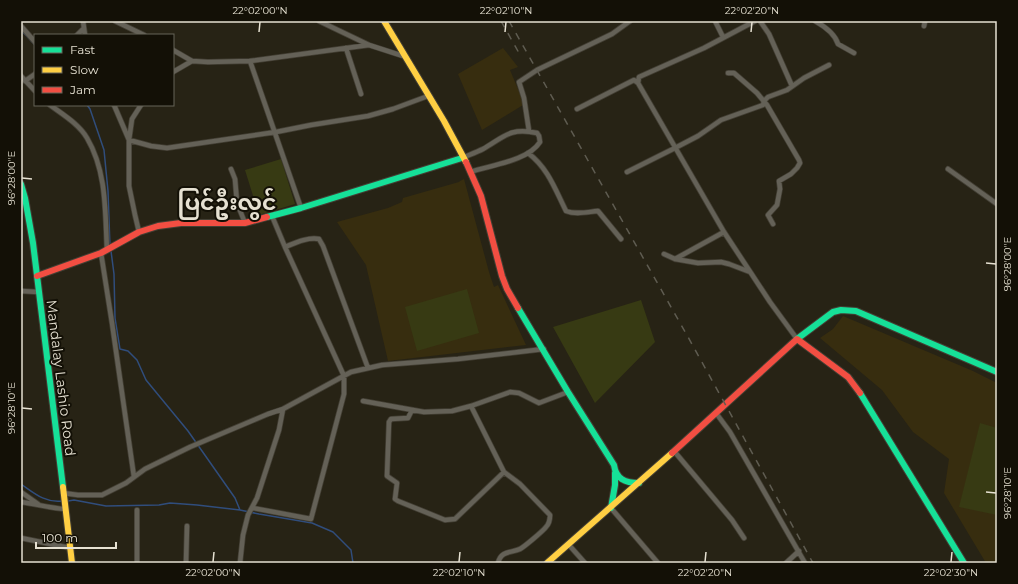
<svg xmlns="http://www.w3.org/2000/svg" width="1018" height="584" font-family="Montserrat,'Noto Sans Myanmar',sans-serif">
<rect width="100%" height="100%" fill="#272315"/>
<path fill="#372d0f" d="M503,48L518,67L510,70L523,101V105L482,130L458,74Z
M464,179L489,272L494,287L498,285L526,345L388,361L366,265L337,222L388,208L402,202L403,198L459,182L460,181Z
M843,316L973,371L997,383V563H986L944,493L949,459L913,432L882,390L820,338L833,329Z"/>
<path fill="#373a13" d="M281,159L295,204L259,215L245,170Z
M467,289L479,333L417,351L405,307Z
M641,300L655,342L595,403L553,327Z
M980,423L997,428V515L959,507Z"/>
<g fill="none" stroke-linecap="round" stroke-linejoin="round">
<path stroke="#304d7c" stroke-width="1.5" d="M21,30L35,45
M87,105L90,109L104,150L108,191L110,247
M111,251L114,274L115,318L120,349L128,351L137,360L146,380L188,431L235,498L240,510
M21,484C34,493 45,503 62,501
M68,501L74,500L106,506L159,505L170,503L197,505L240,510L259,514L312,523L333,532L351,550L353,563"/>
<defs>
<path id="street" d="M83,21L85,35
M115,21L144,35
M319,21L369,45L403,56
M715,21L723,37
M755,21L704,48L639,77L638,83L724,232L770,302L797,339
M760,21L769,34L792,86
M815,21C824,26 835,34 838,44L854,53
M21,26L35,42
M924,26L925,21
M77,35L83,29
M346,48L361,94
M173,50L192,61L208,62L250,61L369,45
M250,61L301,208
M173,72L192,61
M728,73H734L757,93L767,105L799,160L800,163L797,168L791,174L779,181L780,189L777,205L768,215L773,224
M21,76L35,91
M25,81L35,74
M50,105C62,114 79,124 87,138C107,172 105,212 107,250
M114,105L129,140L151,146L167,148L276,132L311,125L368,116L393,109L428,96
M577,109L634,80L638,83
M529,131L524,98L519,82L537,70L612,34L630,21
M528,153C548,168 555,189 566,211C576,215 587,212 598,211L621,239
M462,158C469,155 477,152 483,149C504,137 510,127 537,133L539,136L540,142C528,161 491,165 470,172
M231,169L235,179L237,203L245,223
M948,169L997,204
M627,172L675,148L698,136L721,120L763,105L764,101L768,97L787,90L804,78L829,65
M139,232L135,215L129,186V140L132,119L141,105
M285,247C295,243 307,237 319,239L323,246L368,368
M101,253L112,323L134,477
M664,254L675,259L698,263L721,262L729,264L750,272
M675,259L724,232
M21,291L38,292
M363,401L424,412L452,411L471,406L510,392L519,393L539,403L568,392
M471,406L504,472L520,484L550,515C550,519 549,524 546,527C543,531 524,547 520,549C512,553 501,550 498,563
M412,410L408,418L391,419L389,422L387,476L397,483L395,499L398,501L445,520L455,519L504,472
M716,413L730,432L805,563
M674,451L732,520L744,538
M21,492L38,504
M63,493L78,495H102L126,483L145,469L190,447L268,414L283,409L351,372L382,365L458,359L544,349
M21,502C36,504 50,508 65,509
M253,508L311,519L344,394V376L285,247L272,216
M611,508L658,563
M21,538L70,548
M569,545L585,563
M137,563V510
M186,563L187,526
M240,563L243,535L248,515L257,498L279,430L283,409
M786,563L799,551"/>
<path id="fast" d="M21,184L25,198L33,243L63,487
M267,217L301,208L462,158
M518,308L568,392L614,465C616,479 625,483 639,483
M797,339L833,312L841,310L856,311L997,372
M860,393L964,563
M611,508L615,485V473"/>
<path id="slow" d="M384,21L444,121L466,162
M63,487L72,563
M547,563L672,453"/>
<path id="jam" d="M466,162L481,196L502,276L507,289L518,308
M37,276L101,253L139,232L158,226L181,223H245L267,217
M672,453L797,339L848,377L860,393"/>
</defs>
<use href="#street" stroke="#433f34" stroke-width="6"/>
<use href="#fast" stroke="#433f34" stroke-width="8"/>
<use href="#slow" stroke="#433f34" stroke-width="8"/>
<use href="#jam" stroke="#433f34" stroke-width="8"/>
<use href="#street" stroke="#646157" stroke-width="4.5"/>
<use href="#fast" stroke="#16e098" stroke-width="6"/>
<use href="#slow" stroke="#ffcf43" stroke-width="6"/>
<use href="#jam" stroke="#f24e42" stroke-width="6"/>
<path stroke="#5f5c51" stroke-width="1.5" stroke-dasharray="7 7" stroke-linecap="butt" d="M501,21L519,53
M509,21L688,337L813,563"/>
</g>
<path fill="none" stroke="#e6e1d2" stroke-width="1.5" d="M259,32L260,22M505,32L506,22M751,32L752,22M22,178L32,179M986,263L996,264M22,408L32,409M986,492L996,493M213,562L214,552M459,562L460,552M705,562L706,552M951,562L952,552"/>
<g text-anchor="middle" stroke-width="4" stroke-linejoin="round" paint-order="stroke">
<g font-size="14" fill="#e6e1d2" stroke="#131006">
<text transform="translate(61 378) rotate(83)" y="5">Mandalay Lashio Road</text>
</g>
<g font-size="22" font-weight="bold" fill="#e6e1d2" stroke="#131006">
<text x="227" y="210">ပြင်ဦးလွင်</text>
</g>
</g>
<rect width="1018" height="584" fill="none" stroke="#131006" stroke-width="44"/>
<rect x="34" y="34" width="140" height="72" fill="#131006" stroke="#676458"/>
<rect x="42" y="47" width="20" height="6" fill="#16e098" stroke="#676458"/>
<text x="70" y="54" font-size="12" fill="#e6e1d2">Fast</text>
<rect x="42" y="67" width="20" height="6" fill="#ffcf43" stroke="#676458"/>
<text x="70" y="74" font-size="12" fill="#e6e1d2">Slow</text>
<rect x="42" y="87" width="20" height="6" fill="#f24e42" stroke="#676458"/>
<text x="70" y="94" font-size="12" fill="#e6e1d2">Jam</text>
<path d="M36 542v6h80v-6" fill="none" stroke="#e6e1d2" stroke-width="2"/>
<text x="42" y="542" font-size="12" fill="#e6e1d2" stroke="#131006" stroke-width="3" paint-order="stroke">100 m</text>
<rect x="22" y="22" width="974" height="540" fill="none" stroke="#e6e1d2" stroke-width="1.5"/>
<g font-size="10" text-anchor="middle" fill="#e6e1d2">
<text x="260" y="14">22°02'00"N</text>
<text x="506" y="14">22°02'10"N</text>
<text x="752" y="14">22°02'20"N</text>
<text transform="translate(11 178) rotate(-90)" y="4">96°28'00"E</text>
<text transform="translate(1007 264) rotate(-90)" y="4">96°28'00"E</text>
<text transform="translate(11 408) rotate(-90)" y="4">96°28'10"E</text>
<text transform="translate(1007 493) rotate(-90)" y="4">96°28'10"E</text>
<text x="213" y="576">22°02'00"N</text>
<text x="459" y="576">22°02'10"N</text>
<text x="705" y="576">22°02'20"N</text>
<text x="951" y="576">22°02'30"N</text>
</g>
</svg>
